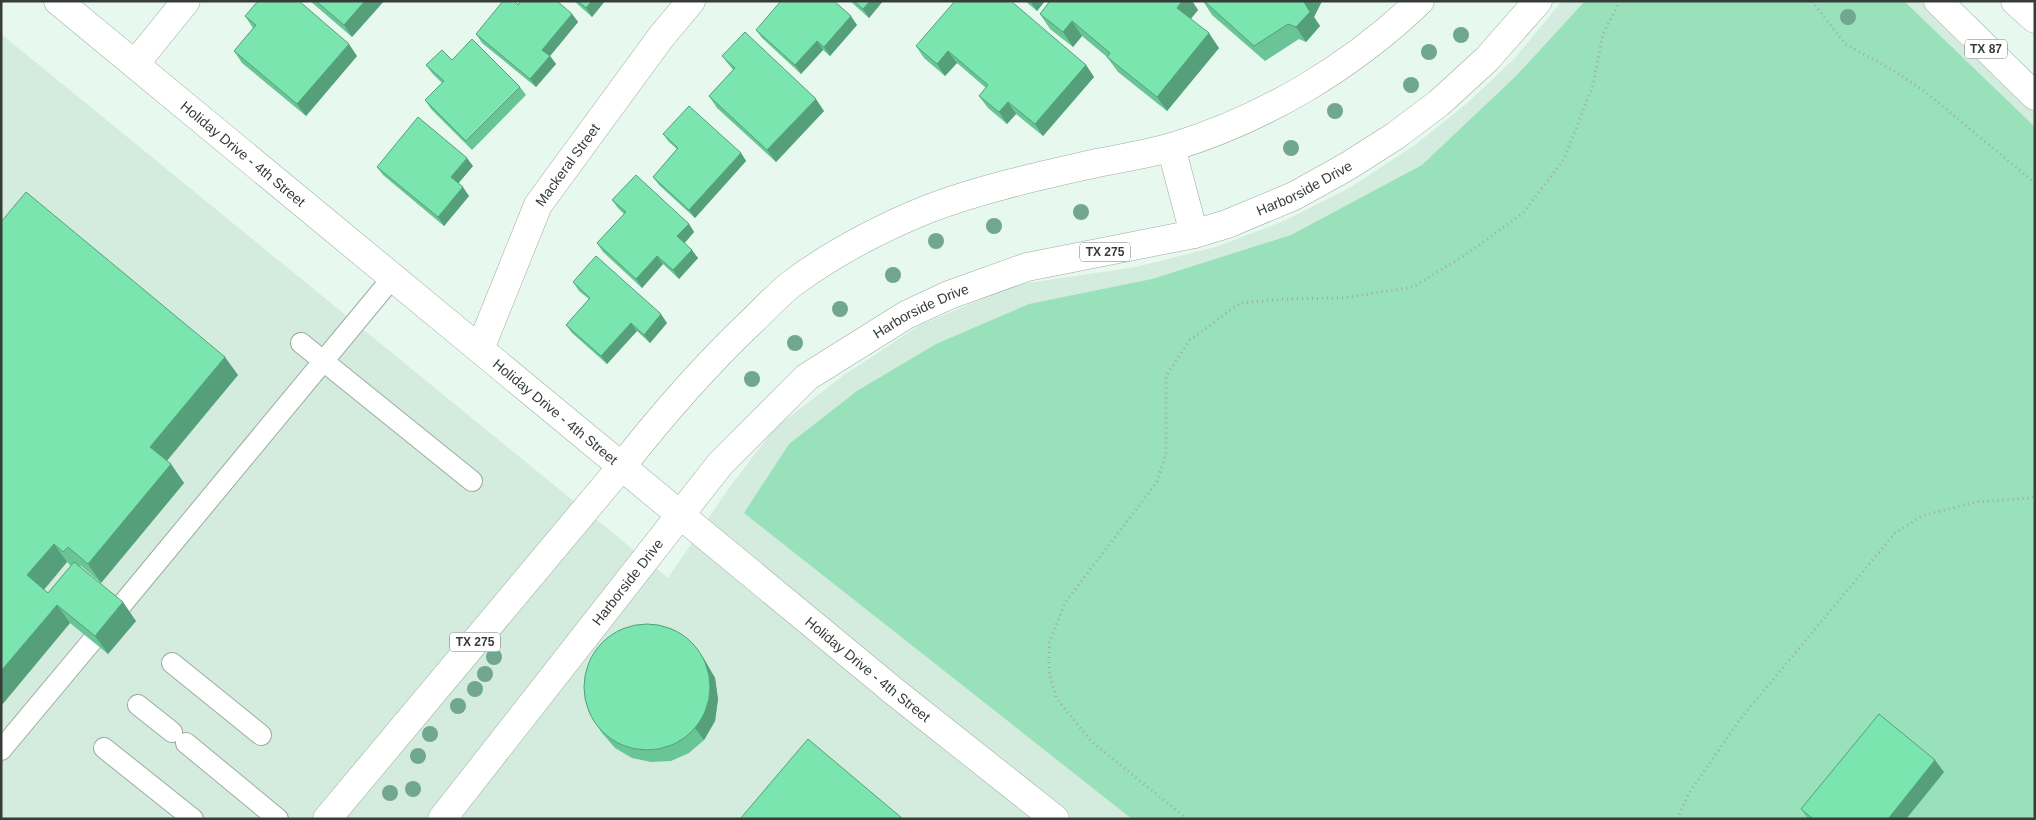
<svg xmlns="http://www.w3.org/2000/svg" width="2036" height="820" font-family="Helvetica,sans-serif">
<rect width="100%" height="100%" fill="#e7f8ee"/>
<path fill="#d3ecdd" d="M1562,1H1920L2035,110V819H1V34L668,578L729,488L775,428L844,375L920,325L1015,285L1136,267L1216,247L1286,220L1351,187L1415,145L1465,105L1514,59Z"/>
<path fill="#99e1ba" d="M1585,1H1904L2035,127V819H1132L744,513L789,444L857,391L936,344L1029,304L1152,279L1291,235L1422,165L1517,75Z"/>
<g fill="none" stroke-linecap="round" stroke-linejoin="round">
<defs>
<path id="lane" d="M301,343L472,481
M120,607L393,277
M172,663L261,735
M138,705L172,732
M186,743L278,819
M104,748L193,819
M1,750L92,641"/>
<g id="street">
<path d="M135,64L186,1"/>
<path id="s1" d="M480,349L538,205L661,37L691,1"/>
</g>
<g id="secondary">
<path id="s2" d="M58,1L896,693L1055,819"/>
</g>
<g id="primary">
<path d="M1938,1L2035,96"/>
<path d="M2015,1L2035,19"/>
<path d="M1171,147L1194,234"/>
<path d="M327,819L622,466C662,415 703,368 749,324C764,310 778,294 794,282C835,252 881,228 928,209C983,188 1040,176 1097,163C1122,158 1148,154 1172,147C1264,119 1350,68 1420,1"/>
<path id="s3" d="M442,819L720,464L807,377L906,315L949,295L1027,267L1194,234L1227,224L1294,196L1348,166L1395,136L1439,103L1487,59L1538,1"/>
</g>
</defs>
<use href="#lane" stroke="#9caca2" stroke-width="22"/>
<use href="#street" stroke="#9caca2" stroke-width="29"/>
<use href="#secondary" stroke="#9caca2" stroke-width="29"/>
<use href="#primary" stroke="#9caca2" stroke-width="29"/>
<path stroke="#9faca5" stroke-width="3" stroke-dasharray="1 4" stroke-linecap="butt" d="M1812,1L1845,44L1891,69L1923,90L2035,183
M1187,819L1091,741L1057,699L1049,673V643L1065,603L1157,482L1166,453V376L1190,340L1240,303L1284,299L1342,298L1413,287L1462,257L1523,213L1564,159L1593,85L1603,34L1620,1
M1677,819L1689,793L1741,718L1895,533L1922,516L1975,502L2031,498L2035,495"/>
<use href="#lane" stroke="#fff" stroke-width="20"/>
<use href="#street" stroke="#fff" stroke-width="28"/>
<use href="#secondary" stroke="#fff" stroke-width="28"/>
<use href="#primary" stroke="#fff" stroke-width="28"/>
</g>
<g fill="#71a68f">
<circle cx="1848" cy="17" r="8"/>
<circle cx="1461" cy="35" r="8"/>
<circle cx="1429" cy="52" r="8"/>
<circle cx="1411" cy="85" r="8"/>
<circle cx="1335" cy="111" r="8"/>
<circle cx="1291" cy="148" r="8"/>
<circle cx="1081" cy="212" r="8"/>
<circle cx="994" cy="226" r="8"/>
<circle cx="936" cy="241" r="8"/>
<circle cx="893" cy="275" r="8"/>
<circle cx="840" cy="309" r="8"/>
<circle cx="795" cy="343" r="8"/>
<circle cx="752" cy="379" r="8"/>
<circle cx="494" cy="657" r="8"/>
<circle cx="485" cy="674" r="8"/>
<circle cx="475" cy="689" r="8"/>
<circle cx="458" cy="706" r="8"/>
<circle cx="430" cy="734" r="8"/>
<circle cx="418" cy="756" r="8"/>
<circle cx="413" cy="789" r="8"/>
<circle cx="390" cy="793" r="8"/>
</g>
<path fill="#69c596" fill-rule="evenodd" d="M310,1H384L352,37Z
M574,1H605L592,17Z
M850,1H883L869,18Z
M1025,1H1045L1037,11Z
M1050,1H1192L1198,10L1191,19L1219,48L1167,111L1118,72L1107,57L1082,36L1073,47L1050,29L1040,14Z
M1203,1H1322L1314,17L1320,26L1306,42L1299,39L1265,61L1212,15Z
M518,5L572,14L578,22L550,56L556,64L536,87L482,43L476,34Z
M245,16L357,56L306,116L242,63L234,51L253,28Z
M857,25L830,56L823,50L801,74L762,38L756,30Z
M916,46L1086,65L1094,77L1043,136L1016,114L1007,124L988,108L979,96L986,88L957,63L945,76L924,58Z
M722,56L824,111L776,162L717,108L709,96L733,70Z
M452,60L520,87L526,95L472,150L431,109L425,100L442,83L432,73L426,65Z
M663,134L741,153L746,161L695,218L659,185L653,177L677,149L669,142Z
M473,166L458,183L469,196L444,226L383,175L377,167Z
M26,192L238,375L167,461L184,483L101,583L81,566L80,567L136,621L108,654L70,623L1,706ZM67,562L71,566L48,593L44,590Z
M612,200L689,224L694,232L684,243L698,258L679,279L663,264L642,288L603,252L597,243L624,214L618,208Z
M573,282L667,323L650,343L637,331L607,364L572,333L566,325L589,299L579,291Z
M695,647L704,659L715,678L718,699L715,721L704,740L689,753L671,761L651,762L632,758L615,748L602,733L594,721Z
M1944,772L1906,819H1808L1801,809Z"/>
<path fill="#55a07a" d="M365,1H384L352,37L344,25Z
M592,1H605L592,17L586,8Z
M870,1H883L869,18L863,9Z
M1030,1H1045L1037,11Z
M1182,1H1192L1198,10L1187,23L1177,8Z
M1304,1H1322L1314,17L1320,26L1306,42L1296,27Z
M572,14L578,22L550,56L556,64L536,87L530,79L542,50Z
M851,16L857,25L830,56L824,47Z
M1072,21L1082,36L1073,47L1063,32Z
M1209,33L1219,48L1167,111L1157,97Z
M817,41L823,50L801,74L795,65Z
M349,44L357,56L306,116L297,104Z
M948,51L957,63L945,76L937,64Z
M1086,65L1094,77L1043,136L1035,124Z
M816,99L824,111L776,162L767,150Z
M1008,102L1016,114L1007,124L999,112Z
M741,153L746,161L695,218L689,210Z
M467,158L473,166L457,185L451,177Z
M463,187L469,196L444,226L438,217Z
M689,224L694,232L683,245L677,236Z
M692,250L698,258L679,279L673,270Z
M657,256L663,264L642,288L636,279Z
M661,314L667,323L650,343L644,335Z
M631,323L637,331L607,364L601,356Z
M225,357L238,375L163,465L150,447Z
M171,464L184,483L101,583L88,564Z
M54,544L67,562L40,594L27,575Z
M123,602L136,621L108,654L95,636Z
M57,605L70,623L1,706V671Z
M695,647L704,659L715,678L718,699L715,721L704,740L695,728Z
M1935,760L1944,772L1906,819H1888Z"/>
<path fill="#7ae5af" stroke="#55a07a" d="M258,1H299L349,44L297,104L234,51L256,25L245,16Z
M316,1H365L344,25Z
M503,1H514L518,5L520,1H557L572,14L542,50L550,56L530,79L476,34Z
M578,1H592L586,8Z
M781,1H834L851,16L824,47L817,41L795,65L756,30Z
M854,1H870L863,9Z
M955,1H1011L1086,65L1035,124L1008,102L999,112L979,96L988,85L948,51L937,64L916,46Z
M1050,1H1182L1177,8L1209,33L1157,97L1107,57L1110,53L1072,21L1063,32L1040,14Z
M1204,1H1304V2L1310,12L1296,27L1288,24L1254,46Z
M745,32L816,99L767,150L709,96L735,68L722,56Z
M472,39L520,87L466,141L425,100L444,81L426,65L442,50L452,60Z
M689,106L741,153L689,210L653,177L678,148L663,134Z
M418,117L467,158L451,177L463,187L438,217L377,167Z
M636,175L689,224L677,236L692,250L673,270L657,256L636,279L597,243L626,212L612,200Z
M26,192L225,357L150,447L171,464L88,564L68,547L63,552L54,544L27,575L48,593L74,562L123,602L95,636L57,605L1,671V222Z
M596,256L661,314L644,335L631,323L601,356L566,325L590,298L573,282Z
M584 687a63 63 0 1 1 126 0a63 63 0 1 1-126 0Z
M1879,714L1935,760L1888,819H1813L1801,809Z
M808,739L903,819H740Z"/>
<g text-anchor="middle" stroke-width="4.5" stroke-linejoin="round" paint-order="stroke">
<g fill="#fff" stroke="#727774" stroke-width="1">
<rect x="1965" y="39.5" width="42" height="19" rx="4"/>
<rect x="1080" y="242.5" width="50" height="19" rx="4"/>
<rect x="450" y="632.5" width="50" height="19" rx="4"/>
</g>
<g font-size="12" font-weight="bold" fill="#363d39">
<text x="1986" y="53">TX 87</text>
<text x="1105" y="256">TX 275</text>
<text x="475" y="646">TX 275</text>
</g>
<g font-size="14" fill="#363d39" stroke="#fff">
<text dy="5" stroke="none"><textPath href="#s2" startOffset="240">Holiday Drive - 4th Street</textPath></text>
<text dy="5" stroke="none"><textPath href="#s1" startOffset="205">Mackeral Street</textPath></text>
<text dy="5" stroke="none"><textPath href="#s3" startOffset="1111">Harborside Drive</textPath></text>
<text dy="5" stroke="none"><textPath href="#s3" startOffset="706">Harborside Drive</textPath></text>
<text dy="5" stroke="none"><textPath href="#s2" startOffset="645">Holiday Drive - 4th Street</textPath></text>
<text dy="5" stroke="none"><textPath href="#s3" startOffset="301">Harborside Drive</textPath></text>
<text dy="5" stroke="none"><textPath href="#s2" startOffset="1050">Holiday Drive - 4th Street</textPath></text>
</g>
</g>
<rect width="2036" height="820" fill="none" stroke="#363d39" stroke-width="5"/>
</svg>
